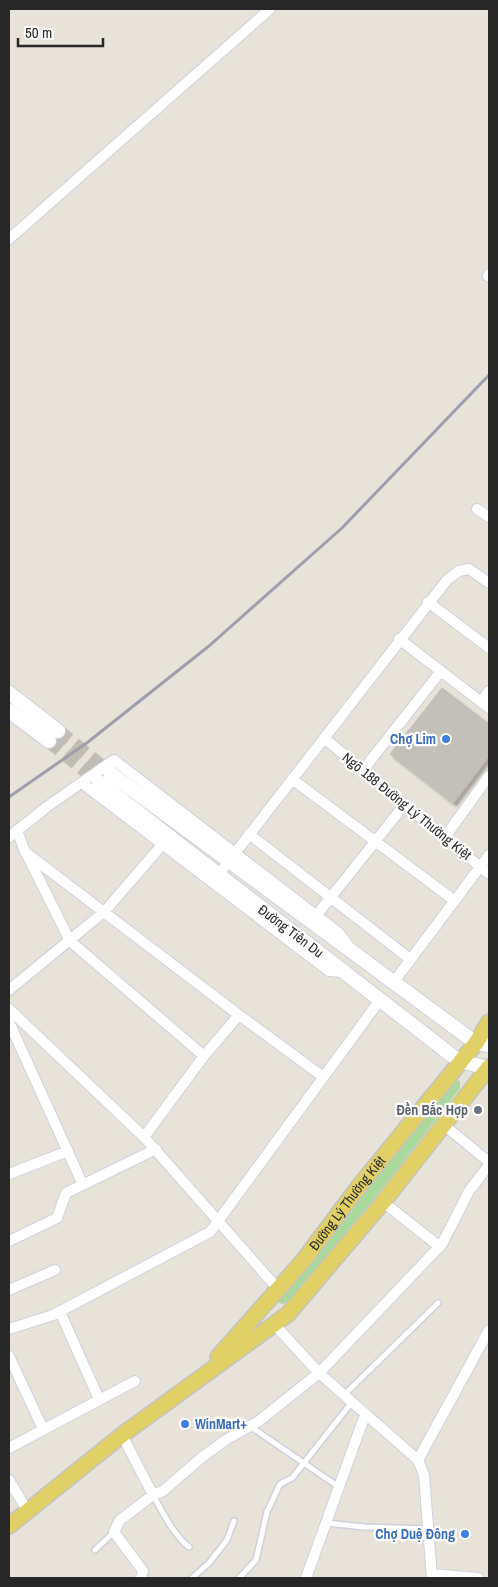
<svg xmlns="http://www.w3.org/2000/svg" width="498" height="1587" font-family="'Archivo Narrow',sans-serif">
<defs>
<filter id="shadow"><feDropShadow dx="3.5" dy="3.5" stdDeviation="1" flood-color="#0004"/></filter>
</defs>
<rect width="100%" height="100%" fill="#e8e3d9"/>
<path fill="#aada9b" d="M456,1080L460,1081V1088L385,1185L290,1300L283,1304L279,1303L278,1298L443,1093Z"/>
<path fill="#c3c0b9" stroke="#c3bfb4" filter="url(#shadow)" d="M442,688L489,724V756L453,803L390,754Z"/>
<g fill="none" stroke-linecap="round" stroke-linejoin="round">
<path stroke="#c1bdb5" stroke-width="14" stroke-dasharray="14 7" stroke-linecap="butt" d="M58,731L110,773
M49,741L99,782"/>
<defs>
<path id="service" d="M345,1394L438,1303
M251,1427L339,1487
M153,1495C163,1513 173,1534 189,1547
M326,1523L364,1527L428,1529
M95,1550L114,1532
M192,1578L209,1563L227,1540L234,1521
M239,1578L256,1560L267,1512L280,1484L292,1478L352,1402"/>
<path id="minor" d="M9,239L270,9
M488,276L489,274
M477,509L489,517
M428,602L489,648
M399,639L489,708
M481,702L489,691
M324,738L489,874
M363,770L441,671
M292,779L455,901
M82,783L329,971L343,972
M17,830L25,852L239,1015
M249,834L410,959
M9,837L48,806L114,760L339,933L348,945
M445,837L489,776
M27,855L70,941L204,1056
M218,875L447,580L459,571L469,569L489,583
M312,921L405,804
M393,983L489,855
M9,990L105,911L161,846
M9,1009L144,1137L278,1289
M9,1022L83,1185
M444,1125L489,1162
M144,1137L204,1056L239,1015L322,1076
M9,1174L68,1151
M383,1202L440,1247
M9,1241L57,1218L66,1193L156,1149
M9,1290L55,1270
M60,1312L99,1399
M274,1324L319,1373L418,1460L424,1475L432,1578
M9,1329L53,1315L210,1232L380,1000
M9,1356L43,1429
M122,1435L153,1495L120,1520L114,1532L143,1571L141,1578
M9,1448L135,1381
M418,1460L489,1330
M9,1480L27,1510
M153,1495L163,1491L201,1458L227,1439L259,1421L319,1373L442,1244L469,1191L489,1165
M432,1574L478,1578
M306,1578L365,1415"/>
<path id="secondary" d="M9,693L58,731
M9,711L49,741
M110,773L476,1043L489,1045
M99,782L459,1061L489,1068"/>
<g id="primary">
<path id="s1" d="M218,1357L303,1261L360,1185L476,1043L489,1022"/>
<path d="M9,1526L122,1435L288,1314L383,1202L489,1067"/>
</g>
</defs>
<use href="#service" stroke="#cfd0de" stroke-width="8"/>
<use href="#minor" stroke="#cfd0de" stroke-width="12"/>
<use href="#secondary" stroke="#cfd0de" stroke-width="16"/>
<use href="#primary" stroke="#c3c3c3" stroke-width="18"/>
<use href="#service" stroke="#fff" stroke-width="5"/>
<use href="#minor" stroke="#fff" stroke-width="10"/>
<use href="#secondary" stroke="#fff" stroke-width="14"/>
<use href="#primary" stroke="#e1d066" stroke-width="15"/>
<path stroke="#9d9eaf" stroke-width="3" d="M9,797L88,742L209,646L342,528L489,375"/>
</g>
<g fill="#3f7fe0" stroke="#fff" stroke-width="2">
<circle cx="446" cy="739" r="5"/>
<circle cx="185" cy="1424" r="5"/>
<circle cx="465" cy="1534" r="5"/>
</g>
<circle fill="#6b7280" stroke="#fff" stroke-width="2" cx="478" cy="1110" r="5"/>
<g text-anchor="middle" stroke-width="4.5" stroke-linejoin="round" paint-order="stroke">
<g font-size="14" font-weight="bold" fill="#366cbe" stroke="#fff" text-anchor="end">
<text x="436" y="744">Chợ Lim</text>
<text x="195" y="1429" text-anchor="start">WinMart+</text>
<text x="455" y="1539">Chợ Duệ Đông</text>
</g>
<g font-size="14" fill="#272727" stroke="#fff">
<text transform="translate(407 806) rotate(39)" y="5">Ngõ 188 Đường Lý Thường Kiệt</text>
<text transform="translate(291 931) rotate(37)" y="5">Đường Tiên Du</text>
<text dy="5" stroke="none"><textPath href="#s1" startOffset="201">Đường Lý Thường Kiệt</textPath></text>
</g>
<g font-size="14" font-weight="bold" fill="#5b616d" stroke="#fff" text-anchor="end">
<text x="468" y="1115">Đền Bắc Hợp</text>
</g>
</g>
<rect width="498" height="1587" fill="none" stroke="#272727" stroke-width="20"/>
<path d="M18 38v8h85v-8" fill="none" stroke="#272727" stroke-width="2.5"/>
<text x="25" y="38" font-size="15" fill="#272727" stroke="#ffffff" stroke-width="4" paint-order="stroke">50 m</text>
</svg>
